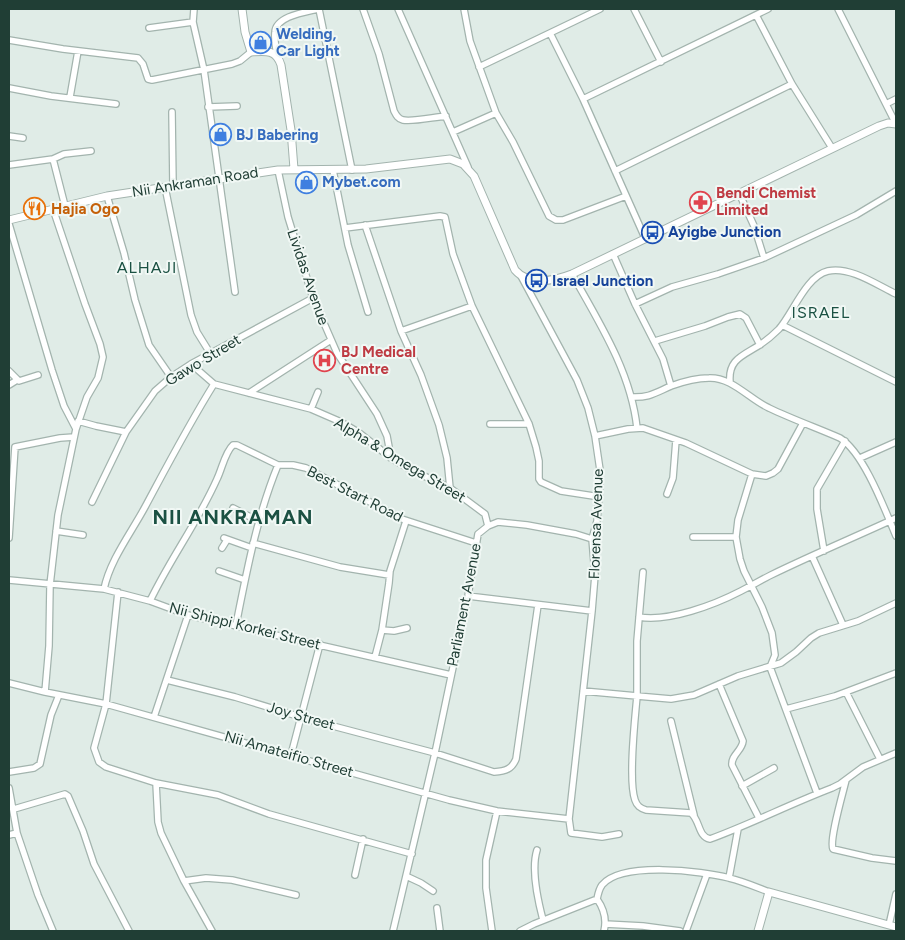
<svg xmlns="http://www.w3.org/2000/svg" width="905" height="940" font-family="Figtree,sans-serif">
<rect width="100%" height="100%" fill="#e0ece7"/>
<g fill="none" stroke-linecap="round" stroke-linejoin="round">
<defs>
<path id="minor" d="M194,9L193,22L204,70L235,292
M319,9L352,170
M363,9L379,54L394,111C396,115 398,119 403,120C413,122 434,117 446,116
M398,9L468,167
M464,9L470,41L496,113L513,142L549,216L556,220H563L626,196
M634,9L661,62
M838,9L896,124
M756,15L792,84L832,148
M149,28L193,22
M550,33L583,99L645,238
M9,40L63,49L138,58L143,64L148,79L152,80L232,64L240,61L251,52
M277,56C276,48 274,40 275,32C276,16 306,12 318,9
M479,67L600,9
M9,88L51,96L116,104
M70,97L78,51
M583,99L768,9
M886,104L896,99
M208,107L237,106
M172,112L173,186
M453,132L496,113
M9,136L23,138
M53,159L64,154L91,151
M9,165L53,159L65,206
M278,170L288,217L313,298L337,353L377,414L387,436L391,458
M333,170L348,245L368,312
M615,171L792,84
M165,187L191,315L197,332L210,353
M739,193L754,226L764,258
M107,196L124,253L135,300L149,345L171,377
M9,224L52,370L64,406L76,429L87,397L98,378L103,357L100,344L85,304L53,209
M365,225L401,331L421,375L439,425L447,458L450,488
M345,228L440,216L445,217L453,254L472,306L529,424L536,447L539,461V479L541,482L561,491L600,497
M613,254L635,304L663,359L671,386
M572,274C599,322 631,372 637,428
M521,276L577,380L588,408L595,436L600,470V483L597,521L592,539L595,575L592,611L569,819L571,833L602,837L619,834
M635,304L672,287L718,274L764,258L856,215L896,191
M782,325L896,382
M401,331L472,306
M655,341L705,326L728,317L740,314L746,318L760,345
M191,364L214,384L311,409L341,422L358,432L391,458L411,470L450,488L485,514L488,526
M9,371L19,381L38,375
M730,382C728,360 742,356 758,346C766,341 772,336 779,329C793,313 806,276 828,271C850,266 877,285 896,294
M9,385L17,380
M249,393L331,340
M631,397C649,398 655,393 671,386C682,382 696,378 709,378C732,377 749,399 769,408C792,419 817,428 840,438C864,453 885,510 896,536
M311,409L318,392
M78,421L96,426L126,432
M490,424H529
M595,436L628,429L643,428L686,443L752,474L766,476L773,473L778,469L803,423
M860,458L896,442
M752,474L738,520L736,537L740,559L744,571L762,607L772,633L775,655L770,667L817,793
M667,494L673,478L676,440
M92,502L126,432L155,391L171,377L191,364L313,298
M233,508L258,521
M56,531L83,535
M693,537H736
M9,538L15,447L60,438L74,437
M224,538L252,548
M253,543L340,567L389,575
M222,548L227,540
M824,551L817,509V489L845,441
M812,556L843,625
M219,571L245,580
M643,572L637,641V696L671,699L694,695L738,676L781,663L796,652L811,638L819,633L858,621L896,603
M9,580L104,589L150,601L188,615L451,675
M104,589C110,560 131,533 145,507C167,466 189,424 214,384
M118,592L106,704L94,748L99,762L106,767L156,783L218,795L269,814L412,854
M468,596L592,611
M150,601C170,559 198,522 217,479C222,469 225,452 233,445H237L278,465H293L306,468L402,519L476,543
M639,617C669,622 714,605 741,591C751,586 761,580 771,575C812,555 855,537 896,518
M236,625C247,570 257,516 278,465
M382,630L394,631L407,628
M375,657L382,630L389,583L390,571L406,521
M167,680L235,697L314,721L435,753L494,772C506,771 512,769 516,759L538,605
M9,683L45,692L106,704L449,800L497,811L569,819
M719,684L743,741C742,751 731,755 732,765L759,818
M583,691L637,696C635,719 628,780 635,800C637,806 640,808 646,810L691,813C700,820 698,837 710,839C751,824 790,804 832,788L840,784L863,767L896,753
M45,692L49,646L50,585L58,515L76,429
M846,692L880,759
M786,709L835,696L896,673
M154,717L188,615
M671,721L694,815
M291,755L320,644
M9,772L34,768L40,764L51,715L59,695
M846,780C843,793 829,840 833,849L872,858L896,861
M156,783L158,822L161,833L184,881L212,931
M742,786L774,768
M9,788L17,833L38,895L53,931
M14,809L65,794L68,796L83,831L94,864L129,931
M9,835L17,833
M537,850C531,869 538,901 543,920
M355,875L363,839
M406,876L421,883L433,891
M729,878L738,829
M184,881L206,878L232,880L296,895
M437,908L440,931
M605,924L643,926L680,931
M889,925L896,894
M393,931L435,753L468,596L478,534L488,526L498,522L527,525L576,534L592,539
M492,931L486,888V860L497,811
M520,931L534,924L597,899
M604,931C607,919 604,909 597,899C598,894 599,889 602,885C622,861 702,871 729,878C742,881 756,887 769,892
M686,931L707,874"/>
<path id="tertiary" d="M242,9L245,32L251,52C265,51 276,49 281,65L291,130L294,169
M9,220L107,196L278,170L366,169L450,159L463,164L474,176L515,270C529,286 554,281 572,274L879,126L888,123L896,124
M758,931L769,892L896,927"/>
</defs>
<use href="#minor" stroke="#a3b4ae" stroke-width="8"/>
<use href="#tertiary" stroke="#a3b4ae" stroke-width="9"/>
<use href="#minor" stroke="#fff" stroke-width="5.5"/>
<use href="#tertiary" stroke="#fff" stroke-width="7"/>
</g>
<defs>
<symbol id="shop-ring" viewBox="-11 -11 22 22"><circle r="9.5" fill="#f1f8f5" stroke="#3f7fe0" stroke-width="1.5"/><path d="M-5-2.5h2.3a2.7 3.5 0 0 1 5.4 0H5L5.5 6h-11ZM-1.5-2.5h3a1.5 2.3 0 0 0-3 0Z" fill="#3f7fe0"/></symbol>
<symbol id="pharmacy-ring" viewBox="-11 -11 22 22"><circle r="9.5" fill="#f1f8f5" stroke="#e0444e" stroke-width="1.5"/><path d="M-2-6h4v4h4v4h-4v4h-4v-4h-4v-4h4Z" fill="#e0444e"/></symbol>
<symbol id="restaurant-ring" viewBox="-11 -11 22 22"><circle r="9.5" fill="#f1f8f5" stroke="#e8710a" stroke-width="1.5"/><path d="M-5-6h1v4h1v-4h1v4h1v-4h1v5L-1.5 .5V6h-2V.5L-5-1ZM5-6V6H3V1.5H1.5Q1.5-4 5-6Z" fill="#e8710a"/></symbol>
<symbol id="bus-ring" viewBox="-11 -11 22 22"><circle r="9.5" fill="#f1f8f5" stroke="#1a4fb4" stroke-width="1.5"/><path d="M-5-6H5V4H4V6H2V4H-2V6H-4V4H-5ZM-3.5-4V0h7V-4ZM-3.5 1.2v1.5H-2V1.2ZM2 1.2v1.5H3.5V1.2Z" fill="#1a4fb4"/></symbol>
<symbol id="hospital-ring" viewBox="-11 -11 22 22"><circle r="9.5" fill="#f1f8f5" stroke="#e0444e" stroke-width="1.5"/><path d="M-5-5h3v3.5h4V-5h3V5h-3V1.5h-4V5h-3Z" fill="#e0444e"/></symbol>
</defs>
<g fill-rule="evenodd">
<use href="#shop-ring" x="248" y="30" width="25" height="25"/>
<use href="#shop-ring" x="208" y="122" width="25" height="25"/>
<use href="#shop-ring" x="294" y="170" width="25" height="25"/>
<use href="#pharmacy-ring" x="688" y="190" width="25" height="25"/>
<use href="#restaurant-ring" x="22" y="196" width="25" height="25"/>
<use href="#bus-ring" x="640" y="220" width="25" height="25"/>
<use href="#bus-ring" x="524" y="268" width="25" height="25"/>
<use href="#hospital-ring" x="312" y="348" width="25" height="25"/>
</g>
<g text-anchor="middle" stroke-width="4" stroke-linejoin="round" paint-order="stroke">
<g font-size="15" font-weight="bold" fill="#366cbe" stroke="#f1f8f5" text-anchor="start">
<text x="276" y="39">Welding,<tspan x="276" dy="17">Car Light</tspan></text>
<text x="236" y="140">BJ Babering</text>
<text x="322" y="187">Mybet.com</text>
</g>
<g font-size="15" fill="#203e35" stroke="#f1f8f5">
<text transform="translate(195 182) rotate(-9)" y="5">Nii Ankraman Road</text>
<text transform="translate(308 277) rotate(71)" y="5">Lividas Avenue</text>
<text transform="translate(203 360) rotate(-31)" y="5">Gawo Street</text>
<text transform="translate(400 460) rotate(31)" y="5">Alpha &amp; Omega Street</text>
<text transform="translate(355 494) rotate(27)" y="5">Best Start Road</text>
<text transform="translate(596 524) rotate(-88)" y="5">Florensa Avenue</text>
<text transform="translate(464 605) rotate(-79)" y="5">Parliament Avenue</text>
<text transform="translate(245 626) rotate(14)" y="5">Nii Shippi Korkei Street</text>
<text transform="translate(301 716) rotate(16)" y="5">Joy Street</text>
<text transform="translate(289 754) rotate(16)" y="5">Nii Amateifio Street</text>
</g>
<g font-size="15" font-weight="bold" fill="#be3a42" stroke="#f1f8f5" text-anchor="start">
<text x="716" y="198">Bendi Chemist<tspan x="716" dy="17">Limited</tspan></text>
<text x="341" y="357">BJ Medical<tspan x="341" dy="17">Centre</tspan></text>
</g>
<g font-size="15" font-weight="bold" fill="#c56008" stroke="#f1f8f5" text-anchor="start">
<text x="51" y="214">Hajia Ogo</text>
</g>
<g font-size="15" font-weight="bold" fill="#164399" stroke="#f1f8f5" text-anchor="start">
<text x="668" y="237">Ayigbe Junction</text>
<text x="552" y="286">Israel Junction</text>
</g>
<g font-size="16" letter-spacing="1" fill="#1b5143" stroke="#f1f8f5">
<text x="147" y="273">ALHAJI</text>
<text x="821" y="318">ISRAEL</text>
</g>
<g font-size="20" font-weight="bold" letter-spacing="1" fill="#1b5143" stroke="#f1f8f5">
<text x="233" y="524">NII ANKRAMAN</text>
</g>
</g>
<rect width="905" height="940" fill="none" stroke="#203e35" stroke-width="20"/>
</svg>
